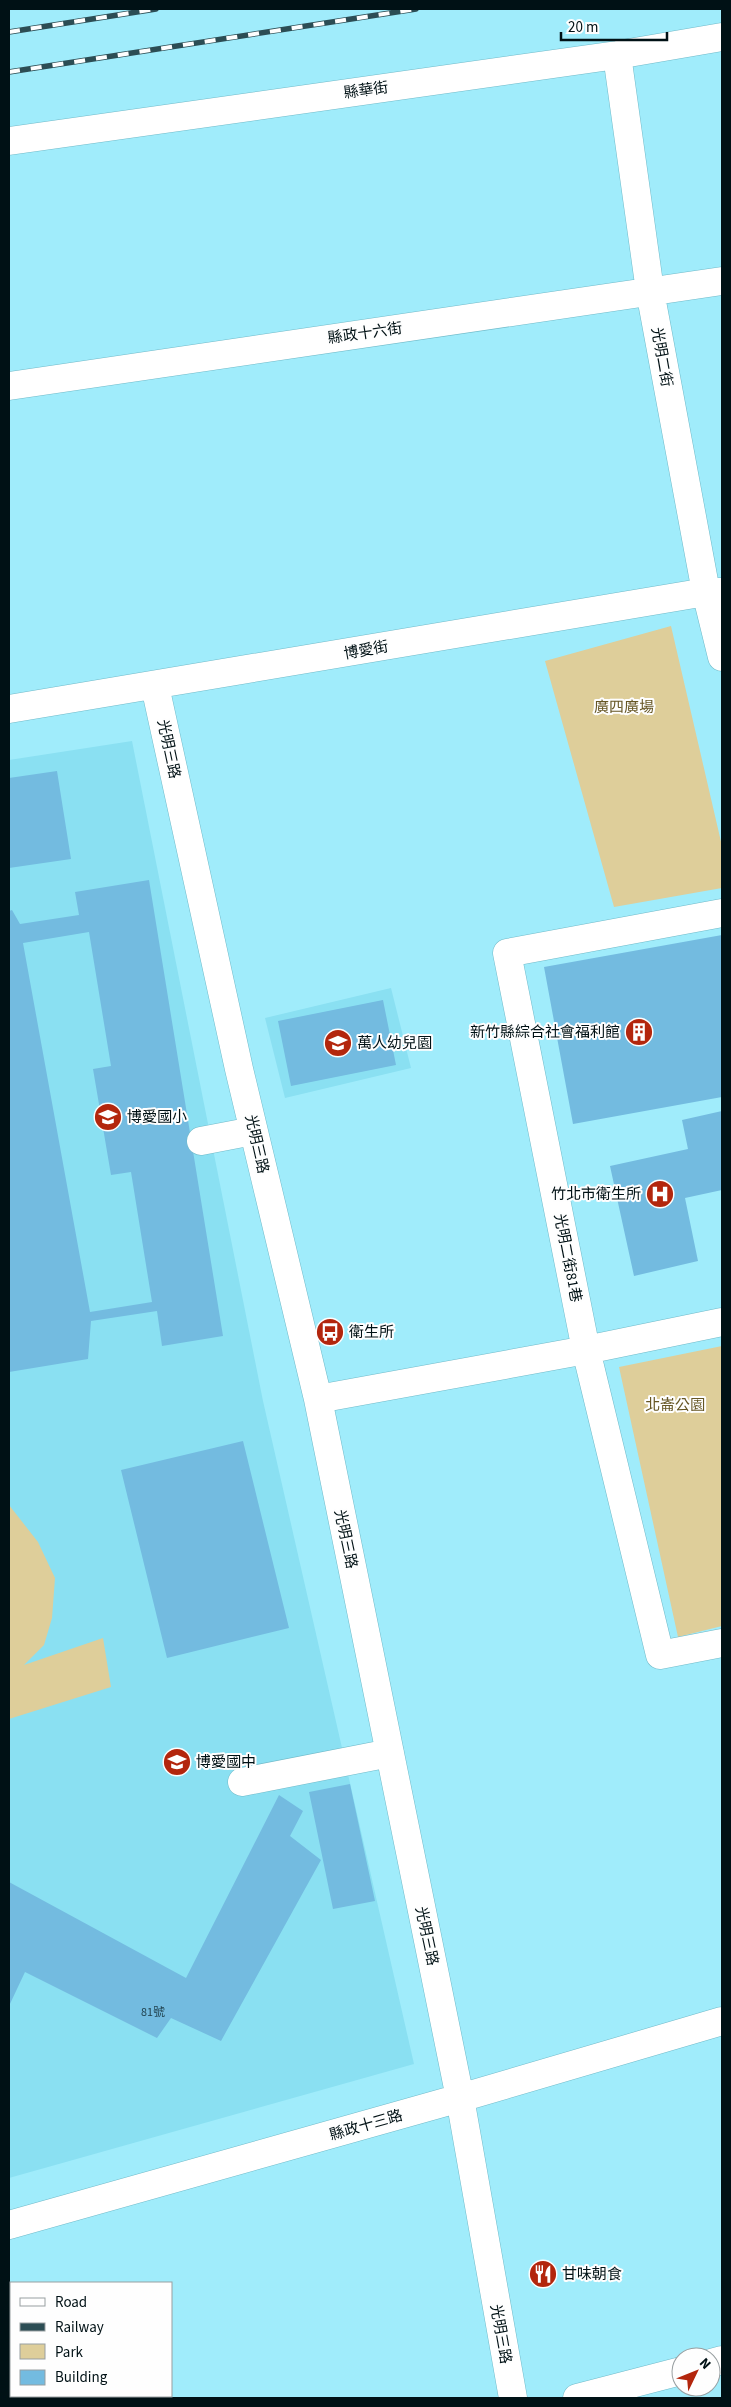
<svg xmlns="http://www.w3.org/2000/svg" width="731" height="2407" font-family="'Source Sans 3','Noto Sans TC',sans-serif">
<rect width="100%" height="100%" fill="#a0ecfb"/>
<path fill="#8ae0f2" d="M132,741L263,1401L414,2064L9,2178V760Z
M391,988L411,1068L285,1098L265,1018Z"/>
<path fill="#dece9a" d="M671,626L722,846V888L614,907L545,661Z
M722,1346V1626L678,1637L619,1367Z
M9,1505L38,1542L55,1578L52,1618L44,1645L24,1665L103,1638L111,1687L9,1719Z"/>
<path fill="#73bbe0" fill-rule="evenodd" d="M57,771L71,859L9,868V778Z
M149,880L223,1336L162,1346L157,1311L91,1321L88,1359L9,1372V911L12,910L20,924L79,915L75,892ZM89,932L111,1066L93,1069L111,1175L131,1172L152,1302L90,1312L23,943Z
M722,935V1097L573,1124L544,967Z
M383,1000L396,1065L291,1086L278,1021Z
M722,1111V1190L685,1198L698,1261L634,1276L610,1166L688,1149L682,1120Z
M243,1441L289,1628L167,1658L121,1470Z
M350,1784L375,1901L333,1909L309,1792Z
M279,1795L303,1811L290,1836L321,1860L221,2041L171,2018L157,2038L25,1972L9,2006V1882L186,1978Z"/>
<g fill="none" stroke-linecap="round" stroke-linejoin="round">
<defs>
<path id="minor" d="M617,55L650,291L706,592L722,657
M9,141L617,55L722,37
M9,386L722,281
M155,686L239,1069L318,1399L460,2098L513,2398
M9,709L706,592H722
M722,913L507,953L586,1350L660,1655L722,1643
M201,1141L253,1131
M318,1399L586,1350L722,1322
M242,1782L390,1753
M9,2225L460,2098L722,2021
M711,2363L722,2360
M577,2398L681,2371"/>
</defs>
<use href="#minor" stroke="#70bac9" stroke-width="29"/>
<use href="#minor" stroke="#fff" stroke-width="28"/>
<defs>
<path id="rail" d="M9,32L156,9
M9,72L416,9"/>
</defs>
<use href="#rail" stroke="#2c4d54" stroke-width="5.5"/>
<use href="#rail" stroke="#fefefe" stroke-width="4" stroke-dasharray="11" stroke-linecap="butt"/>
</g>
<defs>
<symbol id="building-disc" viewBox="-11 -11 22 22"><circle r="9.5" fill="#b3260d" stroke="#fefefe"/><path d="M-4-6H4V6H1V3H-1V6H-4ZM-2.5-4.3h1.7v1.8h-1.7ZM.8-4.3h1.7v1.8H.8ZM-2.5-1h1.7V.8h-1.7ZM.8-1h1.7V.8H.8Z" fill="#fff"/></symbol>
<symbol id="school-disc" viewBox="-11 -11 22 22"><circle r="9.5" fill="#b3260d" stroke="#fefefe"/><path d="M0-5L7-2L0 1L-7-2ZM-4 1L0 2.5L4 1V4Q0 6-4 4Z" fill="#fff"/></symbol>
<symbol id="hospital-disc" viewBox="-11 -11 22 22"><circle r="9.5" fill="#b3260d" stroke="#fefefe"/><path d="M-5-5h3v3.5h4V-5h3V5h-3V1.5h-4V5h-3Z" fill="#fff"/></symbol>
<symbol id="bus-disc" viewBox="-11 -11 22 22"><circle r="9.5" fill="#b3260d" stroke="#fefefe"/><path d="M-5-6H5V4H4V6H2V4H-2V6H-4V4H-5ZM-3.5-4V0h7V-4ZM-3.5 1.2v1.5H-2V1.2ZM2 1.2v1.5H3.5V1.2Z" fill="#fff"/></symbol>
<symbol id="restaurant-disc" viewBox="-11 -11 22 22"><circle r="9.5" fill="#b3260d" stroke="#fefefe"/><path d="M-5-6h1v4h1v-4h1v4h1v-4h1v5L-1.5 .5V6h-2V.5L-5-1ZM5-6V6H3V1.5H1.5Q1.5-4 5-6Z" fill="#fff"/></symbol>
</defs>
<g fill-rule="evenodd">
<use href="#building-disc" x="623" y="1016" width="32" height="32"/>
<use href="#school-disc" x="322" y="1027" width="32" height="32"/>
<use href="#school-disc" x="92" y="1101" width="32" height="32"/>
<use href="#hospital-disc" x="644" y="1178" width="32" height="32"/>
<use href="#bus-disc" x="314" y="1316" width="32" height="32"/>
<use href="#school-disc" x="161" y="1746" width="32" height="32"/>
<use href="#restaurant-disc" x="527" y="2258" width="32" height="32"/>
</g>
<g text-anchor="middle" stroke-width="4" stroke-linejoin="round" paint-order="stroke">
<g font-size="12" fill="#1d3c48">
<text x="153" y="2016">81號</text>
</g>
<g font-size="15" fill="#001115" stroke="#fefefe">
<text transform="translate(366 90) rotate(-8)" y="5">縣華街</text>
<text transform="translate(365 333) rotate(-8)" y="5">縣政十六街</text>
<text transform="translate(662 357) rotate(80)" y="5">光明二街</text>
<text transform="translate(366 650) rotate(-10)" y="5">博愛街</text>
<text transform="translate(169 749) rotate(78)" y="5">光明三路</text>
<text transform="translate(257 1144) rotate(77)" y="5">光明三路</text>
<text transform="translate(568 1258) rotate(79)" y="5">光明二街81巷</text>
<text transform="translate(346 1539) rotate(78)" y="5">光明三路</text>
<text transform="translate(427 1936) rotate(78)" y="5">光明三路</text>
<text transform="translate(366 2125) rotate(-16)" y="5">縣政十三路</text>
<text transform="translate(501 2334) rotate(80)" y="5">光明三路</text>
</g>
<g font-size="15" fill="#665624" stroke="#fefefe">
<text x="624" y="712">廣四廣場</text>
<text x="675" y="1410">北崙公園</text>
</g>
<g font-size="15" fill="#001115" stroke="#fefefe" text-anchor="start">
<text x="620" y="1037" text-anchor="end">新竹縣綜合社會福利館</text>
<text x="357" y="1048">萬人幼兒園</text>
<text x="127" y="1122">博愛國小</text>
<text x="641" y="1199" text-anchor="end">竹北市衛生所</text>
<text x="349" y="1337">衛生所</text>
<text x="196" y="1767">博愛國中</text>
<text x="562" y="2279">甘味朝食</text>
</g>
</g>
<rect width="731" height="2407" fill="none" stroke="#001115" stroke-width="20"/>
<rect x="10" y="2282" width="162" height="115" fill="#fefefe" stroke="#989fa1"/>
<rect x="20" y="2298" width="25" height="8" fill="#ffffff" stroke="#989fa1"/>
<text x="55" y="2307" font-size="15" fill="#001115">Road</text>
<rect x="20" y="2323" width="25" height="8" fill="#2c4d54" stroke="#989fa1"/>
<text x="55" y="2332" font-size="15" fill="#001115">Railway</text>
<rect x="20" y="2344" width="25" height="15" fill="#dece9a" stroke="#989fa1"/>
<text x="55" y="2357" font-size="15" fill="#001115">Park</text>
<rect x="20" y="2370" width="25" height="15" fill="#73bbe0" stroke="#989fa1"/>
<text x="55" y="2382" font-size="15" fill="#001115">Building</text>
<g transform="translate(696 2372) rotate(47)"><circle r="24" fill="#fefefe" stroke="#989fa1"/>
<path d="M0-4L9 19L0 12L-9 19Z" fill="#b3260d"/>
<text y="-8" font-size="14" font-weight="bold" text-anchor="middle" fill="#001115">N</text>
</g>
<path d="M561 32v8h106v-8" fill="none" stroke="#001115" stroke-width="2.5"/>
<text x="568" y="32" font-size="15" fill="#001115" stroke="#fefefe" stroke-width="4" paint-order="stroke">20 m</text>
</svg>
